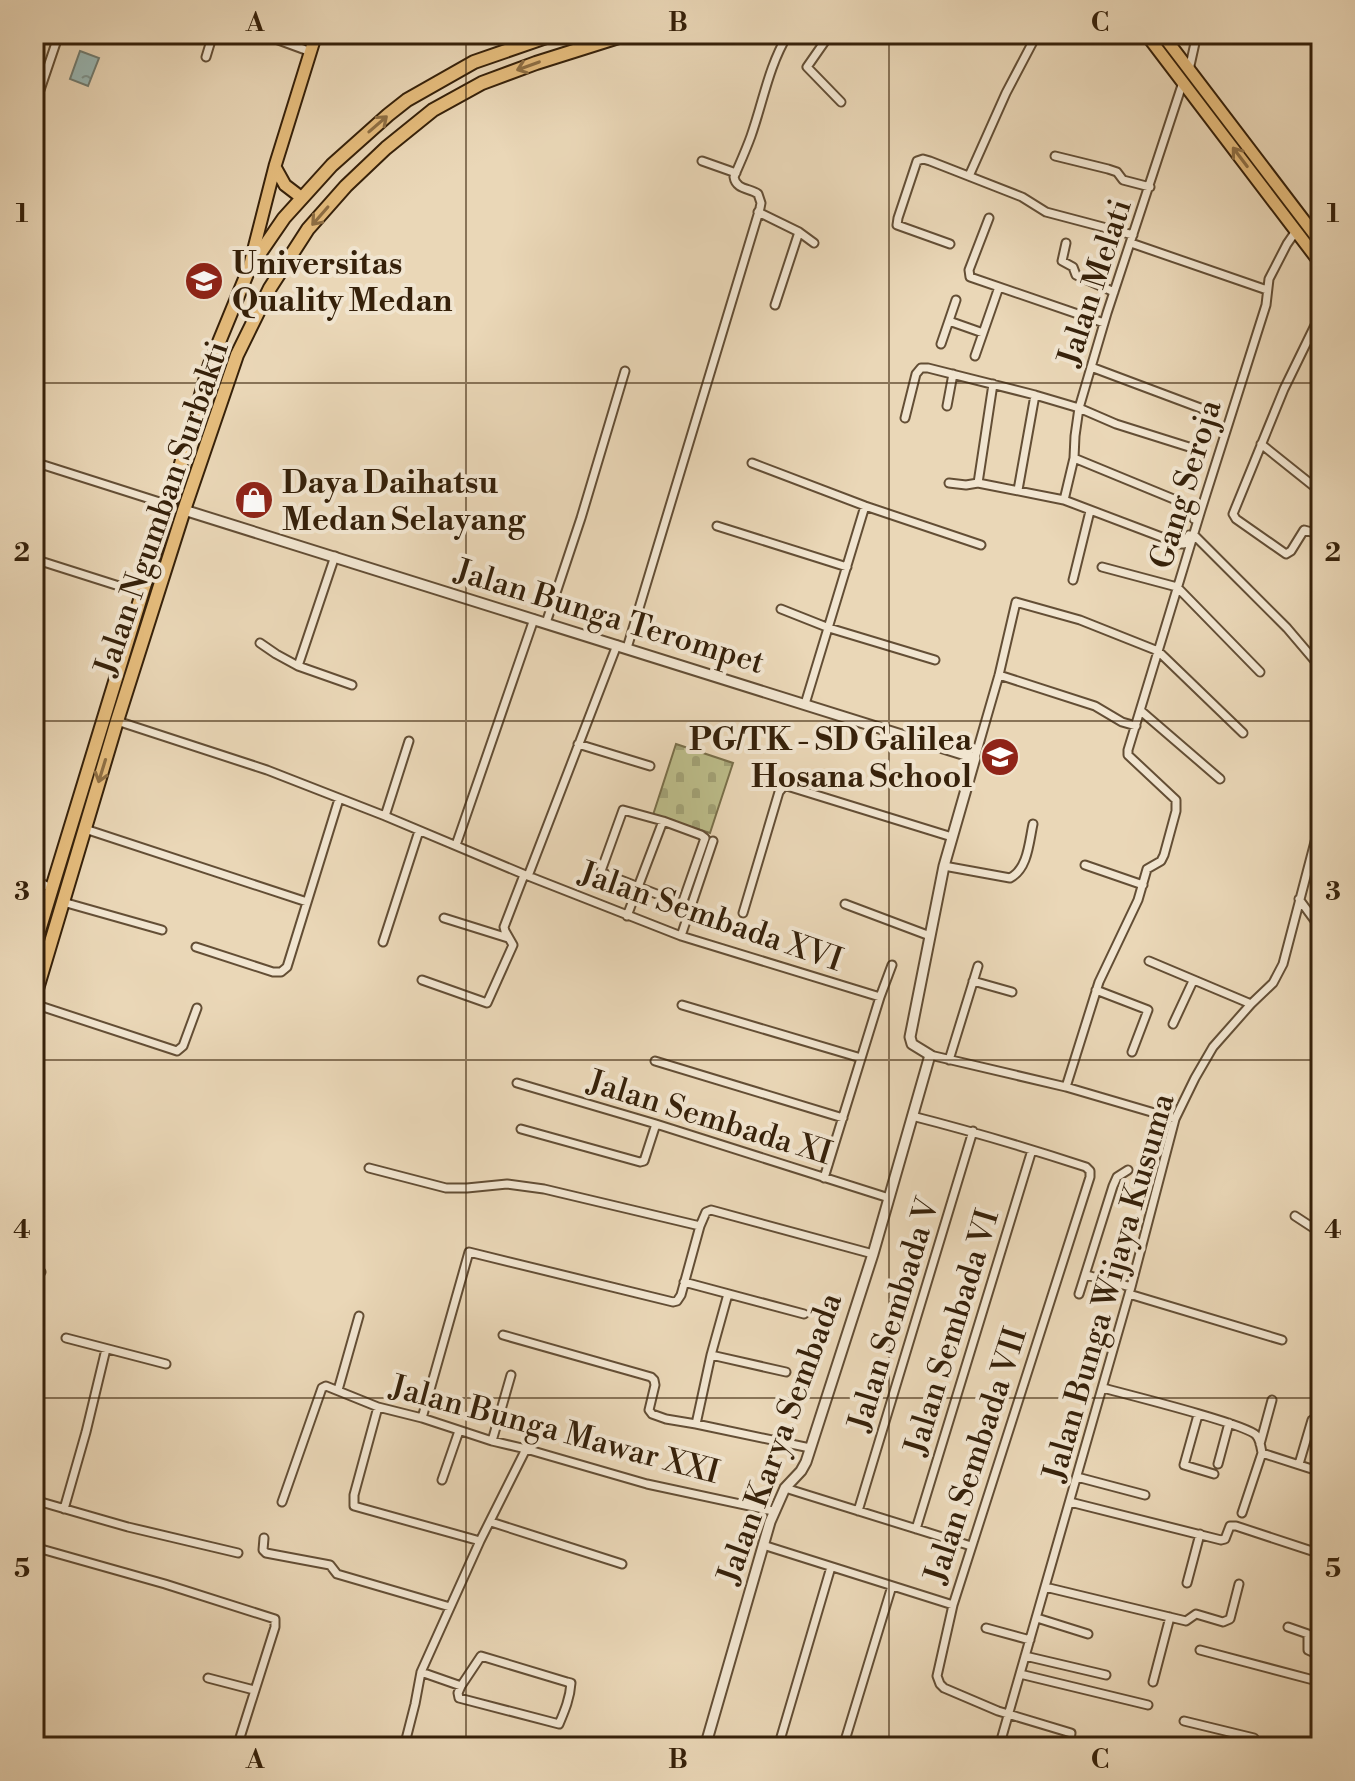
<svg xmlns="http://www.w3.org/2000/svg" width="1355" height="1781" font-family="'Libre Bodoni',serif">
<defs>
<pattern id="cemetery-stones" width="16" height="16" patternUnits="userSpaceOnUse" patternTransform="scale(2)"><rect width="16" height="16" fill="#bcbd8a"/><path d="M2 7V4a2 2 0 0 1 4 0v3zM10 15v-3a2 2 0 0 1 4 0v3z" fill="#a2a276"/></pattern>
<pattern id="water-ripples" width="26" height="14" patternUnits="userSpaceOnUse" patternTransform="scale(2)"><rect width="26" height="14" fill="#99b8b5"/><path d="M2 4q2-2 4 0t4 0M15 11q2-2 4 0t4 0" fill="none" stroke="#7e9591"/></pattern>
</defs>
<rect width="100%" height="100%" fill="#ead7b7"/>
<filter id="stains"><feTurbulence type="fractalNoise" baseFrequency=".0025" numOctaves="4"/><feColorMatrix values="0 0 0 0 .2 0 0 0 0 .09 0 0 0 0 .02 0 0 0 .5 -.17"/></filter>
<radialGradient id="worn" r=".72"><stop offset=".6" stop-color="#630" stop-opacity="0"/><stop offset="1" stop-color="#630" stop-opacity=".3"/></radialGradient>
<path fill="url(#cemetery-stones)" stroke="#796f4a" stroke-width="2" d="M676,744L733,763L710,833L653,815Z"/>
<path fill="url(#water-ripples)" stroke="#717c71" stroke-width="2" d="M80,51L99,58L88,86L70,79Z"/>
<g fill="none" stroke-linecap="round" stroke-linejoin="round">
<defs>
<path id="minor" d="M262,34L311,52
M830,34L807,67L841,102
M206,57L213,34
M1189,70L1197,34
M34,89L40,90L59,34
M1055,156L1108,169L1117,172L1123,180L1150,187
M702,161L736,173
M969,176L1006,93L1037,34
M758,212L799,232L814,243
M989,218L969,270L970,277L1104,323
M1066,243L1062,261L1073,267L1076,275L1114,292
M1131,243L1267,290
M950,244L897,225L898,218L917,161L923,159L930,161L1022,197L1046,212L1133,235
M775,305L799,232
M1321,313L1284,389L1233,514L1236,519L1286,554L1291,551L1304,530L1315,533L1321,542
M949,321L983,333
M941,344L956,300
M975,356L999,287
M1091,367L1203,409
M947,406L953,374
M905,418L916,374L921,368H928L1035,395L1079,408L1116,424L1189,447
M1261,444L1321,492
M1074,458L1193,507L1196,510L1194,519
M34,462L169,505
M752,463L865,506L981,545
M949,483L966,485L978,483L1064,500L1180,544H1184L1189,535
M978,483L993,384
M1018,490L1035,395
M1064,500L1074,458L1075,436L1079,408L1107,313L1183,82
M717,526L847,567
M1193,534L1287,628L1321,668
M335,556L298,666L352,685
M34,559L141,593
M1102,567L1177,587L1260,672
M1073,580L1090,511
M34,582L40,561
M781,609L829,628L935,660
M546,623L581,518L625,371
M260,643L276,654L298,666
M627,648L760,208L761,203L758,194C750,188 736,190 734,177C740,163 746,150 751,136C764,99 768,68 788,34
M999,675L1095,706L1122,722L1136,726
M805,704L865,506
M1141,711L1220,779
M117,721L267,770L385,816L528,876L681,936L880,997
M578,744L650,766
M975,758L999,675L1016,602L1080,620L1158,651L1243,733
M385,816L409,741
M85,829L307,902
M456,845L534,619
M1085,865L1143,885
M944,866L1010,878C1028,869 1029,842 1033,824
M528,876L617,645
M34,879L52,889
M1299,899L1321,929
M63,902L162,930
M845,904L930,936
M743,913L779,792L783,787L787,786L952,837
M627,916L663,821L701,835L705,838L683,901L681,903L677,902L603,873L601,871L623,810L663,821
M444,918L508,938
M681,936L713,841
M383,942L419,831
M196,947L273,972H281L287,967L339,799
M1149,961L1251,1004
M422,980L487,1003L513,945L505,931L504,927L524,875
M973,981L1012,992
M1096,990L1148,1010L1132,1052
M34,1004L177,1051L183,1046L197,1008
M682,1005L861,1058
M1173,1024L1193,981
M930,1055L1066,1087L1175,1119
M949,1060L978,966
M655,1061L843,1118
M517,1083L656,1124L889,1198
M1066,1087L1099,982L1138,900L1147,869L1161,861L1164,855L1176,811V800L1128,755V750L1201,510L1266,305L1269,279L1287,244L1296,231
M912,1116C971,1131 1028,1148 1086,1167L1090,1171V1177L953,1605L937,1676L940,1684L944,1688L998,1711L1071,1733L1069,1747
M521,1129L640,1162L644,1161L656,1124
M369,1168L446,1188H467L507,1184L544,1189L700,1226
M824,1178L880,997L892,965
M1295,1216L1321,1233
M34,1270L41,1272
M1086,1275L1131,1287
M684,1282L804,1314
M1079,1294L1113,1186L1117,1177L1128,1170
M1129,1294L1282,1340
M503,1335L651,1377L654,1380L655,1385L649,1410L652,1414L666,1419L696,1424L810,1448
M66,1338L166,1364
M34,1343H36
M711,1355L786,1372
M1103,1388C1125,1394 1246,1424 1256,1435C1260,1439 1261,1447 1262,1453L1321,1472
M338,1390L359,1316
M378,1407L354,1495V1506L480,1541
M1198,1415L1184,1465L1214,1474
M422,1418L469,1252L673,1302L677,1301L681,1295L700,1226L706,1212L711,1210L873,1254
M696,1424L711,1355L728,1294
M492,1441L511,1375
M1260,1444L1272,1400
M1218,1464L1229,1423
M1299,1464L1312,1420
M1077,1477L1145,1495
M442,1480L459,1431
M785,1488L971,1546
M34,1500L128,1527L238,1553
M282,1502L322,1388L326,1386L378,1407L422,1418L492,1441L526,1449L647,1484L773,1511
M1070,1502L1221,1540L1225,1539L1230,1526H1236L1321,1554
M64,1509L86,1432L106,1349
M858,1511L973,1131
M1242,1513L1262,1453
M491,1522L622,1564
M916,1529L1032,1150
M264,1538L263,1550L266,1553L330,1565L337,1574L450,1607
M763,1545L953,1605
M34,1547L165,1584L275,1619V1627L237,1747
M1187,1583L1200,1534
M1045,1587L1186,1621L1196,1614L1223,1622L1230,1619L1239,1584
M1037,1618L1088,1634
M1288,1627L1308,1634V1650L1321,1656
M986,1628L1030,1640
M1200,1650L1321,1682
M1025,1656L1106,1675
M421,1672L461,1686L481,1656L567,1682L571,1683C570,1698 565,1710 559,1724L459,1698L458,1693L461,1686
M1020,1674L1148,1705
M208,1678L254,1690
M1153,1682L1170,1617
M1184,1721L1254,1738L1257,1743V1747
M404,1747L415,1704L421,1672L480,1541L526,1449
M778,1747L831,1567
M843,1747L892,1586
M999,1747L1131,1287L1175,1119L1195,1078L1213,1047L1251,1004L1273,983L1283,964L1321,819"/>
<path id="tertiary" d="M184,510L975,758L944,866L910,1037L912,1044L930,1055L873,1254L806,1462L801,1471L785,1488L770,1522L705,1747"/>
<path id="primary" d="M1146,34L1321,264
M1162,34L1321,243
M275,167L285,185L302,198
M250,264L275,166L316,34"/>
<path id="trunk" d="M34,947L169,505L210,364L249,269L284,218L332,165L388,115L407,100L474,62L555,34
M34,999L117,721L184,510L237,355L270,288L308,229L346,186L386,148L433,110L482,83L536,63L628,34"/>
</defs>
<use href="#minor" stroke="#634e35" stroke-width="11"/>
<use href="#tertiary" stroke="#634e35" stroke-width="13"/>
<use href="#primary" stroke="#36210a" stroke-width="15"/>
<use href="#trunk" stroke="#36210a" stroke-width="16"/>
<use href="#minor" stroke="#f1e5d0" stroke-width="7"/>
<use href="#tertiary" stroke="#f1e5d0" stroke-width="9"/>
<use href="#primary" stroke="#e5bc7c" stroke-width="11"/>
<use href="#trunk" stroke="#e5bc7c" stroke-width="12"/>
</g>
<defs><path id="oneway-shaft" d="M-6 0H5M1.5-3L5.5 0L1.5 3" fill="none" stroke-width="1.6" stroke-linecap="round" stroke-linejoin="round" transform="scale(2)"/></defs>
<g stroke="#8e6e43">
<use href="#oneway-shaft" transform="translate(528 66) rotate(160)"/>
<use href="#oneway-shaft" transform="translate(378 124) rotate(-41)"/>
<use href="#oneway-shaft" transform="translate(1240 157) rotate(-127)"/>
<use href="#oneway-shaft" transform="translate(320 216) rotate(131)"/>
<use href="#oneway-shaft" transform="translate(102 771) rotate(107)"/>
</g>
<path fill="none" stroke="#36210a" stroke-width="2" stroke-opacity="0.55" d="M466,34V1747M889,34V1747M34,383H1321M34,721H1321M34,1060H1321M34,1398H1321"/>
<defs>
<symbol id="university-disc" viewBox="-11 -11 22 22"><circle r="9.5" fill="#8f2418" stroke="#f1e5d0"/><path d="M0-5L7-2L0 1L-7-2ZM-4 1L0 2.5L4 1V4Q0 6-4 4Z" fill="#fff"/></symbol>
<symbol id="shop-disc" viewBox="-11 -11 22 22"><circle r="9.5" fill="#8f2418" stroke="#f1e5d0"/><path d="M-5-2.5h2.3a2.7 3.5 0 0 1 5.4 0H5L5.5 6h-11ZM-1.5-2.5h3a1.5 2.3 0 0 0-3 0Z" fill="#fff"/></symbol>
<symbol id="school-disc" viewBox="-11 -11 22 22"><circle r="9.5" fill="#8f2418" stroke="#f1e5d0"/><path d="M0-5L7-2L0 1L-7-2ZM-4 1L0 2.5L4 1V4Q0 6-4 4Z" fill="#fff"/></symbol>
</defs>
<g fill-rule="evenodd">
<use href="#university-disc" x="182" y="259" width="44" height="44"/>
<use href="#shop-disc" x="232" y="478" width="44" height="44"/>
<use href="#school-disc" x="978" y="735" width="44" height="44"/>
</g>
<g text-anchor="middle" stroke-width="8" stroke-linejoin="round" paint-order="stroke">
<g font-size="32" font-weight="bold" fill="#36210a" stroke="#f1e5d0" text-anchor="start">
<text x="232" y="274">Universitas<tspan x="232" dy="37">Quality Medan</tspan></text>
<text x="282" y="493">Daya Daihatsu<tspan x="282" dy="37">Medan Selayang</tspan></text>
<text x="972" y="750" text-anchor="end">PG/TK - SD Galilea<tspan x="972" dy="37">Hosana School</tspan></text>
</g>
<g font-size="32" fill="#36210a" stroke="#f1e5d0">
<text transform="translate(1094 282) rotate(-72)" y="11">Jalan Melati</text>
<text transform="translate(1185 484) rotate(-73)" y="11">Gang Seroja</text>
<text transform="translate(161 508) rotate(-71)" y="11">Jalan Ngumban Surbakti</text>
<text transform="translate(610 616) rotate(17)" y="11">Jalan Bunga Terompet</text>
<text transform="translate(711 916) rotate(19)" y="11">Jalan Sembada XVI</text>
<text transform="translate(710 1117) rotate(17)" y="11">Jalan Sembada XI</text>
<text transform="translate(1108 1287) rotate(-74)" y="11">Jalan Bunga Wijaya Kusuma</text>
<text transform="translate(893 1314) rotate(-73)" y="11">Jalan Sembada V</text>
<text transform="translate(951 1332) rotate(-73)" y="11">Jalan Sembada VI</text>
<text transform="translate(555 1429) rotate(15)" y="11">Jalan Bunga Mawar XXI</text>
<text transform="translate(779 1438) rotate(-70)" y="11">Jalan Karya Sembada</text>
<text transform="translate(975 1455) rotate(-72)" y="11">Jalan Sembada VII</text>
</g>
</g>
<rect width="1355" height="1781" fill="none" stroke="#ead7b7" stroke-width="88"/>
<rect x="44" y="44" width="1267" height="1693" fill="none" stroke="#36210a" stroke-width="3"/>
<g font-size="26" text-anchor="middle" font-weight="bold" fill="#36210a">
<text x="255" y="31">A</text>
<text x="678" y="31">B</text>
<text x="1100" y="31">C</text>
<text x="22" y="222">1</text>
<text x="1333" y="222">1</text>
<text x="22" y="561">2</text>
<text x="1333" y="561">2</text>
<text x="22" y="900">3</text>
<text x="1333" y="900">3</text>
<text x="22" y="1238">4</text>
<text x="1333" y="1238">4</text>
<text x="22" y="1577">5</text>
<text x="1333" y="1577">5</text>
<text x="255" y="1768">A</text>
<text x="678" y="1768">B</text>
<text x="1100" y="1768">C</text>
</g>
<rect width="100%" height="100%" filter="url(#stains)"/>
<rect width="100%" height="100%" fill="url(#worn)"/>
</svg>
